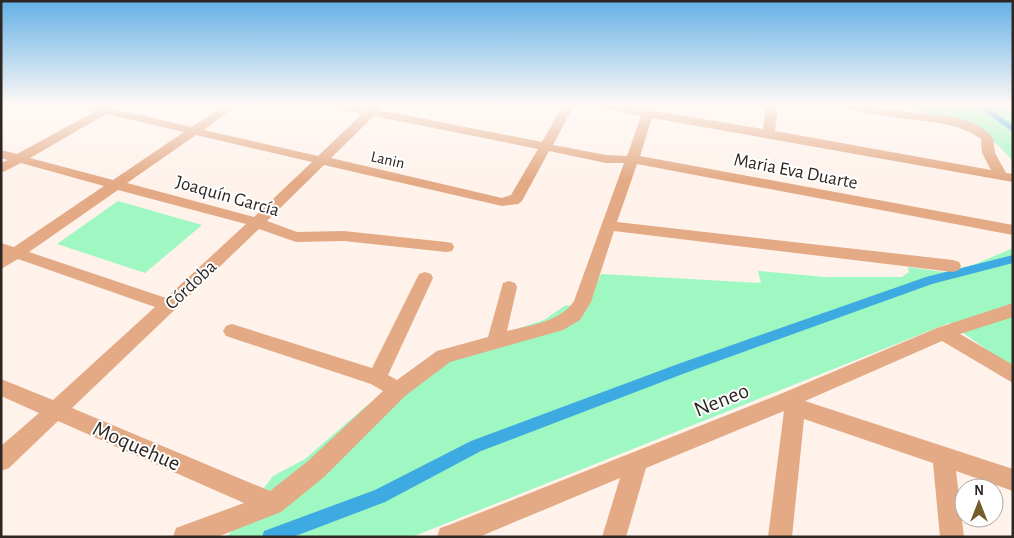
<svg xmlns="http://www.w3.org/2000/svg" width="1014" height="538" font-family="'Alegreya Sans',sans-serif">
<rect width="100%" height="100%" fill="#fef2eb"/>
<path fill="#9ff7c2" d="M888,105H1013V161L997,144L967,128L930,114Z
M118,201L202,225L145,273L57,244Z
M1013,248V368L949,323L412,537H227L273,476L305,459L364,408L428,359L544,320L566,305L584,310L601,274L761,283L758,271L825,277H902L909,272L908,267L944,272L973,265Z"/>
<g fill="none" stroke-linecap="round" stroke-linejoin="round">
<path fill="#3dabe2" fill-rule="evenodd" d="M976,105H986L1013,126V132Z
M1013,255V263L932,284L688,372L481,451L385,502L293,537H262L264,531L375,490L471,441L678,364L926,277Z"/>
<path fill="#e3aa85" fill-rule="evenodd" d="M76,105H113L114,109L192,127L224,105H237L204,130L318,156L362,114L333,107L332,105H356L369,108L371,105H381L379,110L542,142L563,105H574L553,145L606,155L627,156L641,116L599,108L594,105H622L644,109L645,105H657L655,111L763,129L766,105H778L775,131L991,170L982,153L981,139C959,123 935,123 910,119C888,117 865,113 844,107L843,105C865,105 886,109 909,112C936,116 975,114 993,138L995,153L1006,173L1013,174V182L652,118L640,156L1013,225V235L637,164L617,222L953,260L959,262L961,266L959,270L953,272L614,231L591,302L580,320L563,330L450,362L405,396L324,477L281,512L217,537H173L176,528L244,503L58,421L9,468L1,471V446L39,413L1,396V379L53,400L155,307L18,259L1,269V243L14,247L104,186L21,163L1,173V163L8,160L1,158V150L17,154L94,112ZM106,114L184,132L113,180L30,158ZM374,116L538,149L511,195L502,198L331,158ZM196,135L312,162L254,217L127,183ZM549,151L606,163H624L574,301C560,322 531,325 507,331L517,287L515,283L509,281L503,283L488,337L437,351L397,380L388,375L433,278L431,274L425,272L419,274L372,368L232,324L226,326L223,331L226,336L371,384L383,391L308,461L270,491L72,408L259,229L296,242L344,241L446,252L452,251L454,247L452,243L446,242L344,231L297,232L267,221L324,165L502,206L518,204L522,201ZM118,190L246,224L166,298L29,252Z
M1013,303V317L960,334L1013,365V383L942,341L805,401L1013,469V491L956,471L964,537H940L933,463L804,419L792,537H768L784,411L646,468L626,537H602L620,478L479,537H437L440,528L449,525L778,395L937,328Z"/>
</g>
<linearGradient id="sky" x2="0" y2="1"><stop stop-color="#63b0e6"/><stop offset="0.58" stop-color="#fff9f6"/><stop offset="1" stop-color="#fff9f6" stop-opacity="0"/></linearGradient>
<rect width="1014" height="181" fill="url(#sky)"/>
<g text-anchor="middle" stroke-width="4" stroke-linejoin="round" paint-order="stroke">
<g font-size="16" fill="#2d2622" stroke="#fff">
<text transform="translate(388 159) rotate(13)" y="6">Lanin</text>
</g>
<g font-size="19" fill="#2d2622" stroke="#fff">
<text transform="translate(796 170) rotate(11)" y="7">Maria Eva Duarte</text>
<text transform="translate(228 195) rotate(16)" y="7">Joaquín García</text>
<text transform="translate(190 284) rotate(-43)" y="7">Córdoba</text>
</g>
<g font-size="22" fill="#2d2622" stroke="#fff">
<text transform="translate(721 399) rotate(-22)" y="8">Neneo</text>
<text transform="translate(137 445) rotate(24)" y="8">Moquehue</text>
</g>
</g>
<rect width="1014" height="538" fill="none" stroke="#2d2622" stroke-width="5"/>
<g transform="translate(979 503)"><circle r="24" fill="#ffffff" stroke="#aba8a7"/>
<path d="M0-4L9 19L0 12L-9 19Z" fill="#755d2d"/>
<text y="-8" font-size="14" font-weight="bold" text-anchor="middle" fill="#2d2622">N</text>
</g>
</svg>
